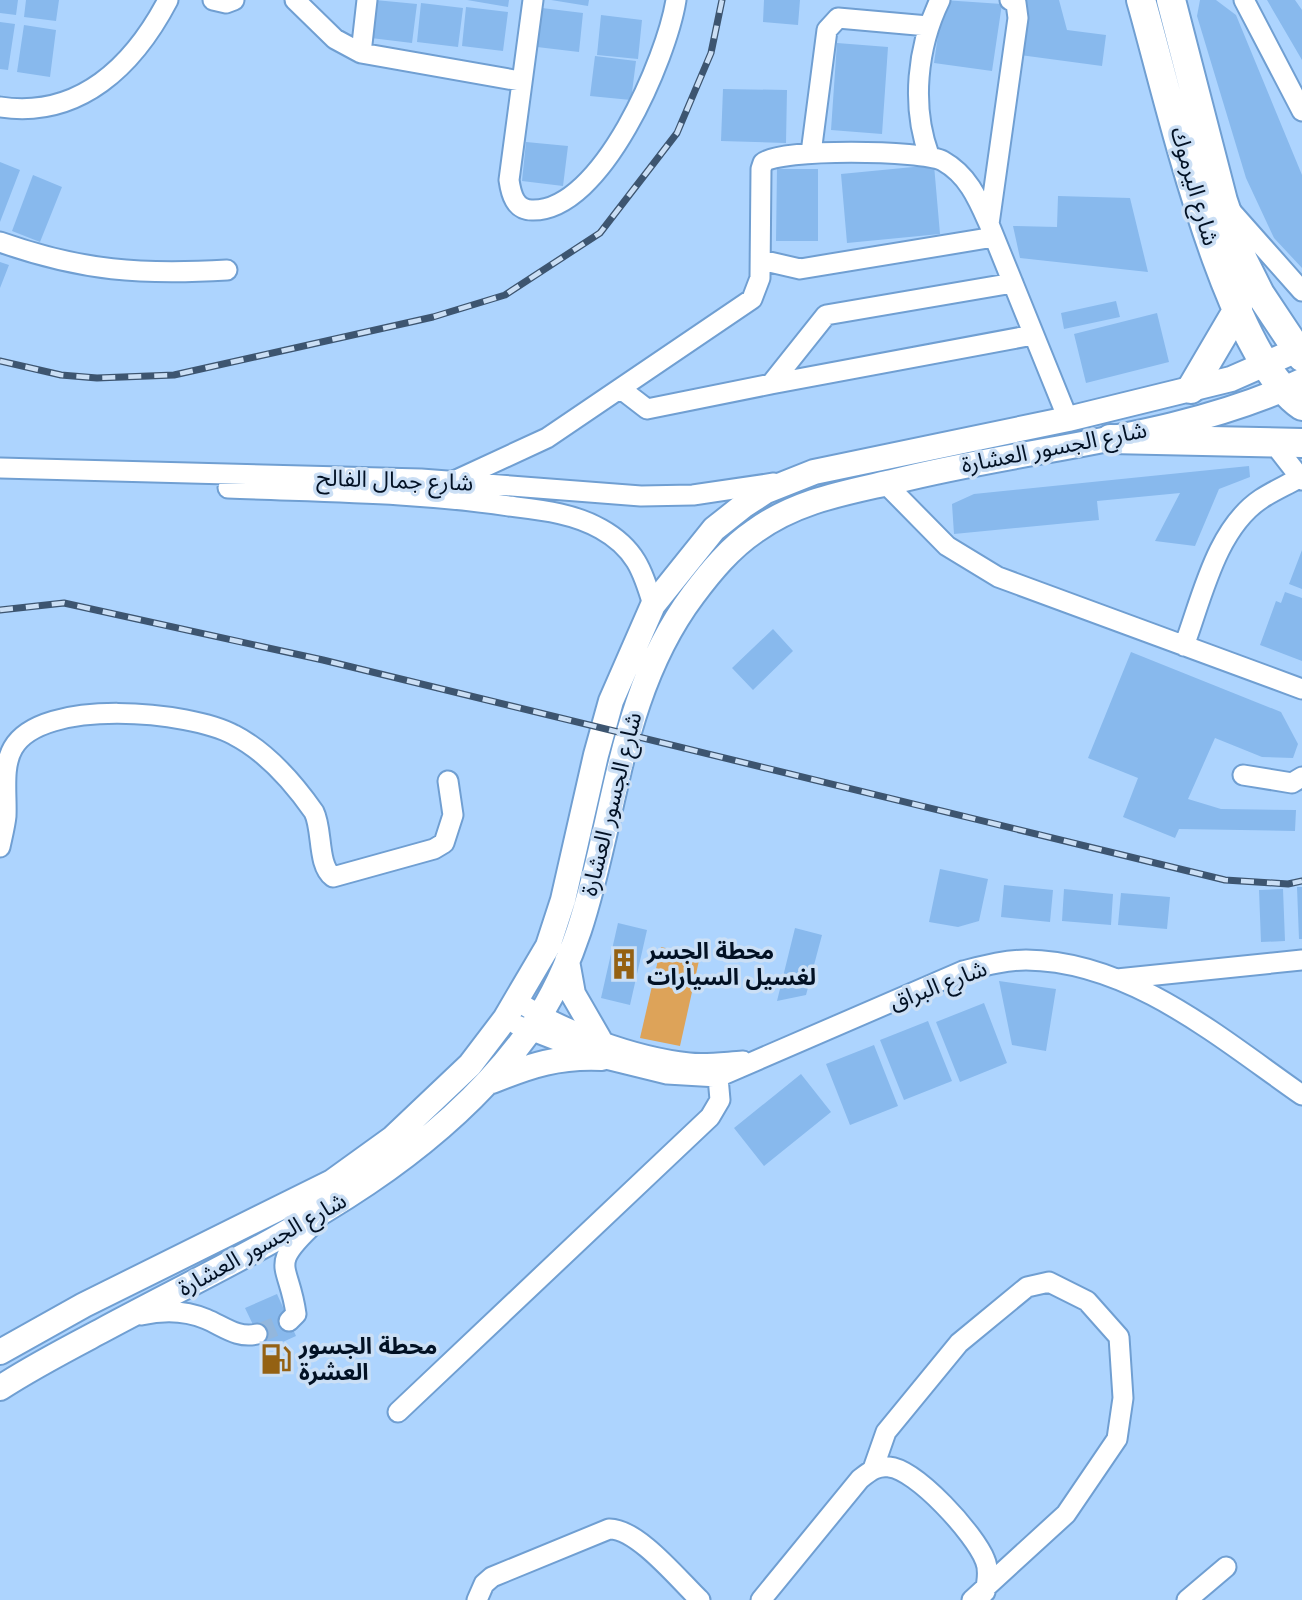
<svg xmlns="http://www.w3.org/2000/svg" width="1302" height="1600" font-family="Montserrat,'Noto Sans Arabic',sans-serif">
<rect width="100%" height="100%" fill="#add4fe"/>
<path fill="#dda359" d="M661,947L700,956L680,1046L640,1038Z"/>
<path fill="#88b9ed" d="M0,0H18L16,15L0,13Z
M26,0H59L56,21L24,17Z
M375,0L417,4L412,43L371,38Z
M467,0H509L508,7Z
M551,0H589L588,6Z
M764,0H800L798,25L763,22Z
M943,0L1002,4L992,71L934,63Z
M1027,0H1059L1067,30L1106,35L1102,66L1020,55Z
M1200,0H1216L1236,15L1302,175V268L1274,238L1246,178L1197,16Z
M1267,0H1295L1302,10V60Z
M421,3L463,8L458,47L417,42Z
M466,7L508,12L503,51L462,46Z
M542,8L583,13L579,52L537,47Z
M601,15L642,20L638,59L597,55Z
M0,22L15,24L8,70L0,69Z
M24,25L56,30L50,77L17,72Z
M837,43L888,47L882,134L831,130Z
M595,56L636,61L631,100L590,96Z
M723,89L787,90L786,143L721,141Z
M526,142L568,146L563,186L522,181Z
M0,162L20,170L0,222Z
M934,165L940,234L847,243L841,174Z
M777,169H818V241H776Z
M33,175L62,187L40,242L12,231Z
M1058,196L1130,198L1148,272L1020,258L1013,226L1057,227Z
M0,262L9,265L0,288Z
M1116,301L1120,317L1064,329L1061,313Z
M1157,313L1169,362L1086,383L1074,334Z
M1249,466L1250,477L1219,489L1195,546L1155,541L1180,493L1097,501L1099,520L954,534L952,504L974,494Z
M1302,550V589L1289,584Z
M1285,592L1302,598V661L1260,645L1276,601L1281,603Z
M773,629L793,651L753,690L732,668Z
M1131,652L1281,712L1298,744L1293,758L1262,757L1215,738L1188,799L1221,809L1296,810L1295,831L1179,829L1175,838L1123,817L1138,778L1088,758Z
M940,869L988,879L979,921L958,927L929,922Z
M1004,885L1053,890L1050,922L1001,917Z
M1297,887H1302V939H1299Z
M1064,889L1113,894L1111,925L1062,921Z
M1283,889L1285,941L1261,942L1259,890Z
M1121,893L1170,897L1167,929L1118,925Z
M618,923L647,930L630,1005L601,998Z
M795,928L822,935L806,995L777,1001Z
M999,981L1056,989L1046,1051L1012,1045Z
M984,1003L1007,1063L960,1082L936,1022Z
M928,1021L952,1081L904,1100L880,1040Z
M874,1045L898,1106L850,1125L826,1064Z
M801,1074L831,1112L764,1166L734,1128Z
M277,1294L296,1336L265,1350L245,1308Z"/>
<g fill="none" stroke-linecap="round" stroke-linejoin="round">
<path stroke="#93b7dd" stroke-width="19" stroke-dasharray="19 10" stroke-linecap="butt" d="M257,1334L289,1321"/>
<defs>
<path id="minor" d="M213,0L226,3L234,0
M295,0L335,39L361,53
M367,0L361,53L520,81
M533,0L509,180C511,194 515,210 532,210C602,212 667,57 676,0
M1244,0L1302,111
M0,107C80,119 134,65 168,0
M811,153L827,30L838,18L928,26
M929,155C911,106 917,47 940,0
M1231,211L1302,291
M989,224L1018,18L1016,3L1010,0
M0,242C82,271 141,275 227,270
M761,260L800,269L994,237
M771,384L1033,335
M621,389L647,409L771,384L826,315L1013,283
M1274,444L1302,480
M0,468L421,479L641,496L693,495L774,483
M454,481L547,438L752,299L760,278L761,169L763,163C778,148 923,150 943,161C968,175 978,199 989,224L1068,419
M885,483L947,546L998,577L1302,689
M228,488C322,492 416,492 509,506C541,510 573,513 601,529C635,548 643,571 653,605
M1184,646C1202,598 1216,529 1261,499C1273,491 1287,485 1299,478
M1243,775L1292,783L1302,777
M0,847C2,837 5,826 6,816C7,794 2,767 13,748C42,697 190,711 234,735C267,752 293,782 314,812C323,830 317,865 333,877L434,849L444,843L453,815L448,781
M1117,979L1302,960
M517,1001C563,1031 634,1057 689,1063C707,1065 726,1062 743,1061
M517,1025L602,1058L667,1074L718,1077L963,971C983,966 1005,960 1026,960C1131,961 1220,1038 1302,1095
M141,1315C163,1310 185,1310 206,1319C223,1326 238,1339 257,1334
M289,1321L296,1314C289,1262 267,1268 315,1223
M398,1412L710,1117L720,1100L718,1077
M873,1469L886,1432L959,1343L1027,1287L1049,1282L1087,1301L1119,1337L1123,1398L1117,1439L1066,1514L972,1600
M477,1600L484,1584L492,1577L609,1529C637,1528 679,1580 700,1600
M761,1600L860,1479C869,1472 877,1465 889,1467C916,1469 975,1534 985,1560C989,1569 987,1583 985,1592
M1187,1600L1226,1567"/>
<path id="major" d="M567,961L573,994L599,1039
M492,1081C531,1065 559,1056 602,1058
M0,1352L84,1305L332,1182L393,1138L470,1065L505,1019L548,946L563,900L596,755L611,701L653,605L714,529L743,506L766,491L814,472L1068,419L1231,379L1297,350
M0,1388C32,1367 67,1349 101,1331C253,1249 423,1178 528,1033C622,904 594,727 693,595C711,571 730,548 755,531C798,500 845,493 896,481C1030,447 1175,440 1302,381"/>
<path id="highway" d="M1141,0C1168,93 1225,354 1302,406
M1171,0L1223,201L1243,260L1260,294L1302,357
M1191,389L1238,309
M1110,439L1302,443"/>
</defs>
<use href="#minor" stroke="#709fd2" stroke-width="23"/>
<use href="#major" stroke="#709fd2" stroke-width="28"/>
<use href="#highway" stroke="#709fd2" stroke-width="32"/>
<use href="#minor" stroke="#fff" stroke-width="19"/>
<use href="#major" stroke="#fff" stroke-width="24"/>
<use href="#highway" stroke="#fff" stroke-width="28"/>
<defs>
<path id="rail" d="M0,361L61,375L97,378L174,375L433,317L505,295L600,233L677,133L711,53L722,0
M0,610L64,603L323,660L1225,880L1288,884L1302,881"/>
</defs>
<use href="#rail" stroke="#3d5570" stroke-width="7"/>
<use href="#rail" stroke="#cbdff5" stroke-width="4.5" stroke-dasharray="13" stroke-linecap="butt"/>
</g>
<defs>
<symbol id="building-bare" viewBox="-9 -9 18 18"><path d="M-4-6H4V6H1V3H-1V6H-4ZM-2.5-4.3h1.7v1.8h-1.7ZM.8-4.3h1.7v1.8H.8ZM-2.5-1h1.7V.8h-1.7ZM.8-1h1.7V.8H.8Z" fill="#946113" stroke="#cbdff5" stroke-width="2.5" paint-order="stroke"/></symbol>
<symbol id="fuel-bare" viewBox="-9 -9 18 18"><path d="M-5.5-6h7V0h2V4h1.3V-2.5L3-4.5l.8-.8L6-3V5H2.5V1h-1V6h-7ZM-4.2-4.7v3.2H.2V-4.7Z" fill="#946113" stroke="#cbdff5" stroke-width="2.5" paint-order="stroke"/></symbol>
</defs>
<g fill-rule="evenodd">
<use href="#building-bare" x="602" y="942" width="44" height="44"/>
<use href="#fuel-bare" x="254" y="1337" width="44" height="44"/>
</g>
<g text-anchor="middle" stroke-width="7" stroke-linejoin="round" paint-order="stroke">
<g font-size="23" fill="#021124" stroke="#cbdff5">
<text transform="translate(1195 186) rotate(74)" y="8">شارع اليرموك</text>
<text transform="translate(1054 447) rotate(-11)" y="8">شارع الجسور العشارة</text>
<text transform="translate(395 480) rotate(2)" y="8">شارع جمال الفالح</text>
<text transform="translate(611 804) rotate(-76)" y="8">شارع الجسور العشارة</text>
<text transform="translate(938 985) rotate(-21)" y="8">شارع البراق</text>
<text transform="translate(262 1244) rotate(-29)" y="8">شارع الجسور العشارة</text>
</g>
<g font-size="23" font-weight="bold" fill="#021124" stroke="#cbdff5" text-anchor="start">
<text x="647" y="959">محطة الجسر<tspan x="647" dy="26">لغسيل السيارات</tspan></text>
<text x="299" y="1354">محطة الجسور<tspan x="299" dy="26">العشرة</tspan></text>
</g>
</g>
</svg>
